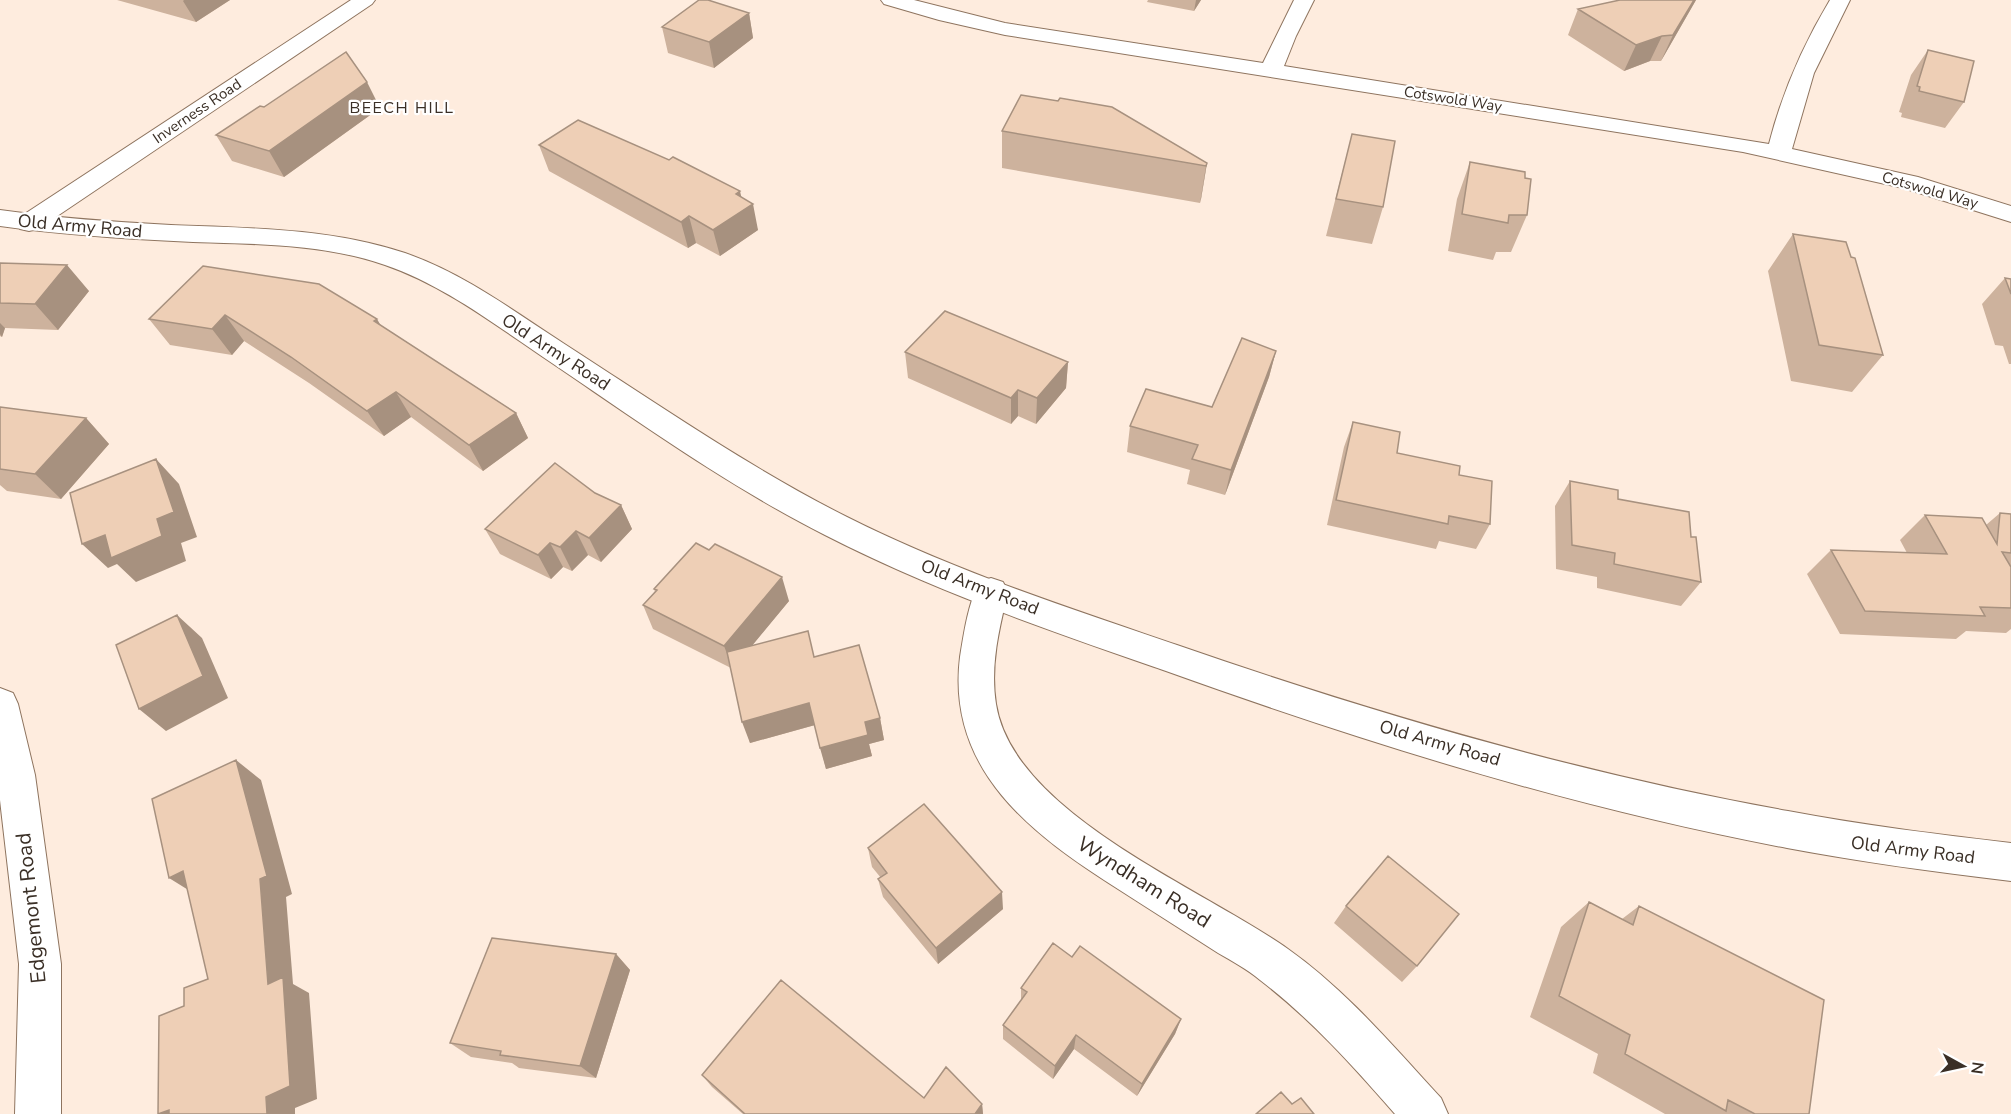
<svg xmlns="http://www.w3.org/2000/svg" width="2011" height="1114" font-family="'Nunito Sans',sans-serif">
<rect width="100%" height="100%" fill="#feecde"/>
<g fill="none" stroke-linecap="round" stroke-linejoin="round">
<defs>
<path id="minor" d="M351,0H375L372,4L38,229L29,231L20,229L16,223L20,217Z
M881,0H914L1005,23L1263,63L1294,0H1314L1296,36L1284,66L1769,144C1782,93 1803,45 1830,0H1850L1814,73L1792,149L1918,177L2011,206V222L1903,188L1743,152L1005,35L939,20L884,4Z
M991,578L1003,582L1008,592C999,629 990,666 996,704C1013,814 1204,889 1288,949C1346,990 1393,1046 1441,1098L1448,1114H1395C1353,1066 1311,1019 1260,980C1247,969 1232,961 1218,953C1185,932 1151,910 1118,889C1033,835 946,771 960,657C964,632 968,605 979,582Z
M0,688L13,693L18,704L35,775L61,964V1114H15L19,964L0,800Z"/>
<path id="tertiary" d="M0,210C57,218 114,222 171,225C249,228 330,228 405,253C463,273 512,310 563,343C656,403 748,467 847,517C952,570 1066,607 1177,645C1376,714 1580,774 1788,811C1862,825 1936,834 2011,843V881C1936,872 1861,862 1787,848C1575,808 1369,744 1166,671C1051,631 934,591 825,535C726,485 635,419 543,357C493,323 443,285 385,265C325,244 257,244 193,242C129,239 64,235 0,226Z"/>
</defs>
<use href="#minor" stroke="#8e745f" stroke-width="2"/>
<use href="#tertiary" stroke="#8e745f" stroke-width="2"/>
<use href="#minor" fill="#fff" fill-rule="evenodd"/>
<use href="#tertiary" fill="#fff" fill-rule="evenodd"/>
</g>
<path fill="#cdb29d" d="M117,0H230L196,22Z
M1148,0H1201L1194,11L1147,2Z
M1620,0H1696L1661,61H1650L1624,71L1568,35L1578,9Z
M749,13L753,38L714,68L668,53L662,27Z
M1928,50L1964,102L1945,128L1901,117L1902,113L1899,112L1911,75Z
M264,107L380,108L284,177L232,161L216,135Z
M1002,131L1207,163L1201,199L1200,203L1002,168Z
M1352,134L1383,207L1372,244L1326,236Z
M539,145L742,198L758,230L720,256L696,243L688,248L549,171Z
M1470,162L1525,178L1527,215L1511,252H1496L1493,260L1448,251L1457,199Z
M1793,234L1883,355L1852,392L1791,381L1768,271Z
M0,263L89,291L58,330L5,328L2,337L0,336Z
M203,266L382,326L516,413L528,438L483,471L411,417L384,436L309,383L244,341L232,355L170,345L149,319Z
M2005,278L2011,279V364H2009L2003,346L1995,345L1982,304Z
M1276,351L1269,377L1225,495L1187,484L1190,470L1127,452L1130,426L1212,407Z
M905,352L1068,362L1066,388L1036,424L1018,416L1011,424L908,378Z
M0,407L86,418L109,444L61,499L7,491L0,485Z
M1353,422L1397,453L1459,475L1490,524L1476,549L1439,541L1436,549L1327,525L1344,447Z
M1570,481L1618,499L1691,537L1701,582L1681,606L1597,588V577L1556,569L1555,506Z
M595,493L621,505L632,529L601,562L588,555L572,571L563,567L551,579L500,554L485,529Z
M2000,513L2011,514V629L2006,633L1966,631L1956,639L1840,634L1807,574L1831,550L1907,553L1900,540L1925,515L1986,525Z
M709,550L789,601L752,645L814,657L880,718L884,740L869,744L872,756L826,769L815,725L750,743L731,668L653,629L643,605L655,592L654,589Z
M868,848L1003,909L938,964L883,897L878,879L881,878L872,867Z
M1589,902L1622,919L1639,906L1809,1114H1665L1593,1073L1598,1054L1530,1017L1561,927Z
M1346,906L1417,966L1402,982L1334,923Z
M616,954L630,970L596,1078L519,1068L512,1063L471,1057L450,1043Z
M1072,957L1181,1019L1175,1034L1137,1096L1074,1049L1053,1079L1003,1039V1025L1021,1000V988Z
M702,1075L982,1104L983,1114H743L712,1087Z"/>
<path fill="#a7917f" d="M184,0H230L196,22L183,1Z
M1196,0H1201L1194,11Z
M1694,0H1696L1661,61L1673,35Z
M749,13L753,38L714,68L709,42Z
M1662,36L1650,61L1624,71L1636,45Z
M367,82L380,108L284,177L269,151Z
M1207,163L1201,199L1200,203L1206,166Z
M740,191L744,209L753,204L758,230L720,256L713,230L736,194Z
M689,216L696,243L688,248L681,222Z
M67,265L89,291L58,330L35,304Z
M225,315L244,341L232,355L212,329Z
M377,319L392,345L374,321Z
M0,323L5,328L2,337L0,334Z
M1276,351L1269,377L1225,495L1231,470Z
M1068,362L1066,388L1036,424L1037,398Z
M1018,390V416L1011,424V398Z
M396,392L411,417L384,436L367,411Z
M516,413L528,438L483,471L469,445Z
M86,418L109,444L61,499L35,474Z
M156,459L179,484L197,537L181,543L186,561L136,582L117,564L108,568L82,544L105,535L157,519Z
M621,505L632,529L601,562L589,538Z
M576,531L588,555L572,571L560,547Z
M550,543L563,567L551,579L538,555Z
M782,577L789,601L733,669L724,646Z
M177,615L202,638L228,698L166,731L139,709Z
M809,703L815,725L750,743L742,722Z
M880,718L884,740L869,744L872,756L826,769L820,748L865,722Z
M236,760L261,780L292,894L286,897L293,984L309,993L317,1099L295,1108V1114H267L266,1097L268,984L260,879Z
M183,871L198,896L169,878Z
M1002,892L1003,909L938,964L936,948Z
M616,954L630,970L596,1078L580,1066Z
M1181,1019L1175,1034L1137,1096L1142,1084Z
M1076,1035L1074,1049L1053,1079L1055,1066Z
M982,1104L983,1114H975Z
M169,1110L180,1114H158Z"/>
<path fill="#eecfb6" stroke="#a7917f" stroke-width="1.5" d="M699,0H708L749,13L709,42L662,27Z
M1620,0H1694L1673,35L1662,36L1636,45L1578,9Z
M1928,50L1974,61L1964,102L1919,91L1920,87L1917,86Z
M346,52L367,82L269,151L216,135L260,106L264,107Z
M1021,95L1058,101L1060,98L1112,107L1207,163L1206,166L1002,131Z
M578,120L669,160L673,157L740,191L736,194L753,204L713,230L689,216L681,222L539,145Z
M1352,134L1395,141L1383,207L1336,199Z
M1470,162L1525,172V178L1531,179L1527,215H1509L1508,223L1462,214Z
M1793,234L1846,242L1851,257L1855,258L1883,355L1819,345Z
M0,263L67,265L35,304L0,303Z
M203,266L319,284L377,319L374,321L516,413L469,445L396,392L367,411L291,357L225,315L212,329L149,319Z
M2005,278L2011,279V294Z
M945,311L1068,362L1037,398L1018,390L1011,398L905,352Z
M1242,338L1276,351L1231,470L1192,459L1198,445L1130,426L1146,389L1212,407Z
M0,407L86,418L35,474L0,469Z
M1353,422L1400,432L1397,453L1460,466L1459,475L1492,481L1490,524L1449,516L1448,524L1336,500Z
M156,459L174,512L157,519L162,536L111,558L105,535L82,544L70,493Z
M555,463L595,493L621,505L589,538L576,531L560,547L550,543L538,555L485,529Z
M1570,481L1618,490V499L1689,512L1691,537H1696L1701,582L1614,564L1615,553L1572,545Z
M2000,513L2011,514V553L2002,552L2011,567V608L1980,607L1985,616L1865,611L1831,550L1947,554L1925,515L1982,518L1997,544Z
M696,543L709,550L715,544L782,577L724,646L643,605L657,590L654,589Z
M177,615L203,676L139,709L116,645Z
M808,631L814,657L859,645L880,718L865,722L868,735L820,748L809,703L742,722L727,652Z
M236,760L267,876L260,879L268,984L283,977L290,1086L266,1097L267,1114H169V1110L158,1114L159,1016L184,1006V988L208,979L183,871L169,878L152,799Z
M924,804L1002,892L936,948L878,879L887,873L868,848Z
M1388,856L1459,914L1417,966L1346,906Z
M1589,902L1633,925L1639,906L1824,1000L1809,1114H1755L1728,1100L1726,1111L1625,1054L1630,1035L1559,996Z
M492,938L616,954L580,1066L500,1055L501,1051L450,1043Z
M1053,943L1072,957L1080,946L1181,1019L1142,1084L1076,1035L1055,1066L1003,1025L1027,992L1021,988Z
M781,980L924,1098L946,1067L982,1104L975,1114H745L702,1075Z
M1281,1092L1292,1104L1301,1098L1314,1114H1256Z"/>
<g text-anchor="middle" stroke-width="4.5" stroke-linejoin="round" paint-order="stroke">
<g font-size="15" fill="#3a2f26" stroke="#fff">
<text transform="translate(1453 99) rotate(9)" y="5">Cotswold Way</text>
<text transform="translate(197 111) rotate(-34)" y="5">Inverness Road</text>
<text transform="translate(1930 190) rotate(16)" y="5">Cotswold Way</text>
</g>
<g font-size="16" letter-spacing="1.5" fill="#3a2f26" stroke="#fff">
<text x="402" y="113">BEECH HILL</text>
</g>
<g font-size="18" fill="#3a2f26" stroke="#fff">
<text transform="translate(80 226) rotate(5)" y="6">Old Army Road</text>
<text transform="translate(556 352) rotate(33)" y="6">Old Army Road</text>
<text transform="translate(980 587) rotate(21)" y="6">Old Army Road</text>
<text transform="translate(1440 743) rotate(16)" y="6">Old Army Road</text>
<text transform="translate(1913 850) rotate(7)" y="6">Old Army Road</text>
</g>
<g font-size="21" fill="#3a2f26" stroke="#fff">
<text transform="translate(1144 882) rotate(32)" y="7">Wyndham Road</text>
<text transform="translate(31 908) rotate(-96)" y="7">Edgemont Road</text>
</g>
</g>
<g transform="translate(1963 1066) rotate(98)" stroke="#ffffff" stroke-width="4.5" paint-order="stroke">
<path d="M0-4.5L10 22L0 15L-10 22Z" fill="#3a2f26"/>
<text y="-9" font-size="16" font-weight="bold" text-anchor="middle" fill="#3a2f26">N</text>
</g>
</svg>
